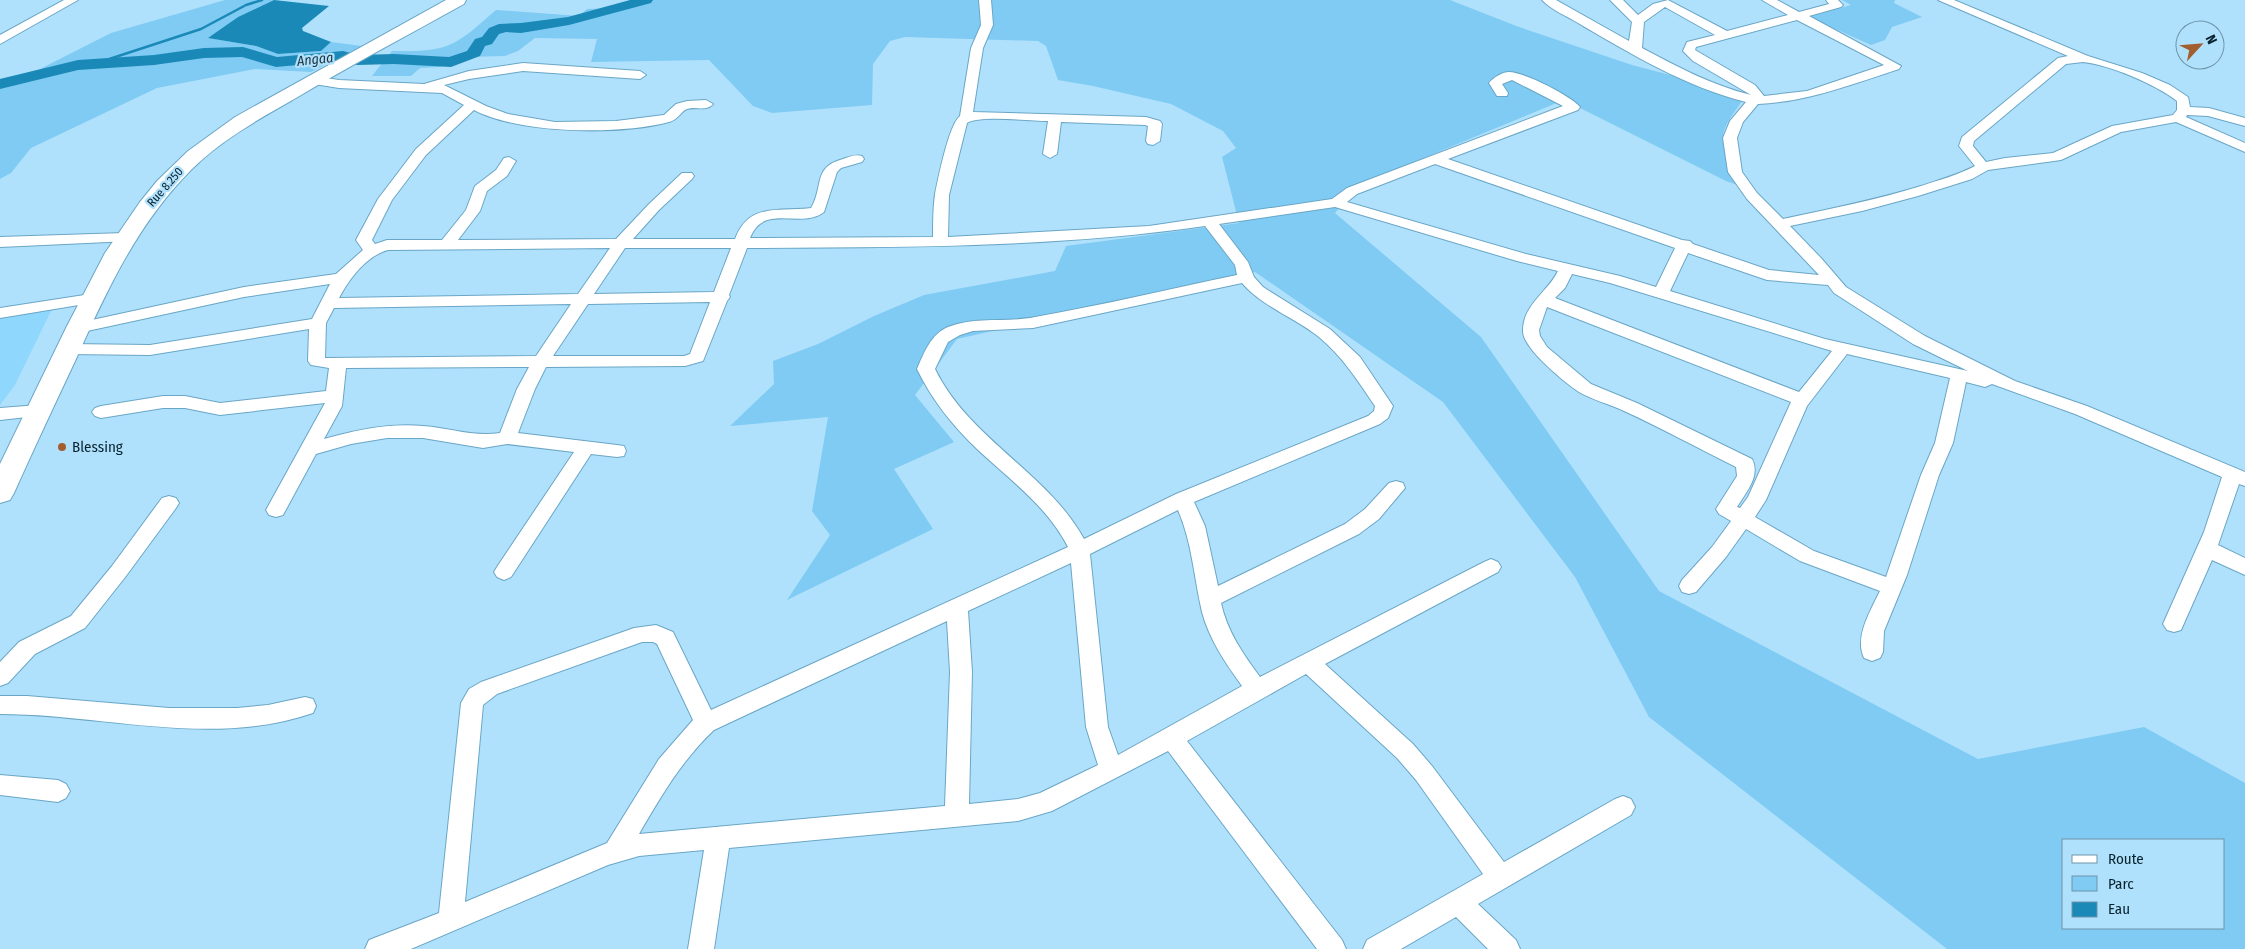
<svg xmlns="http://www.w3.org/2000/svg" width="2245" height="949" font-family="'Fira Sans Condensed',sans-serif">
<rect width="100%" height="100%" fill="#b0e1fc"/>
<path fill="#90d7fd" d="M53,307L15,385L0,405V315Z"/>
<path fill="#7fcbf3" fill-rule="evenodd" d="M225,0H274L238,17L209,38L256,46L278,54L321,51L331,42L362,46L311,72L255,69L157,88L31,148L11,173L0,179V79L38,70L111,33Z
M646,0H1450L1519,27L1632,65L1747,95C1714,137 1718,139 1740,186L1726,181L1564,100L1358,185L1335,213L1481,337L1659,591L1978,759L2144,727L2245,783V949H1947L1649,717L1575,577L1443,402L1255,272L957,339L915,395L954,442L894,469L933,529L787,600L830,535L812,511L828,417L730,426L774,384L773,361L818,344L874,316L924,295L1055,271L1066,246L1239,223L1222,157L1236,148L1223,131L1171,104L1093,86L1058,80L1046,46L1038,41L905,37L890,41L873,64L872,105L772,113L753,106L709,60L591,62L597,39L535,38L518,51L505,56L467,57L440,67L420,68L411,76H372L392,51C449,52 454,47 496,10L579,16L587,9L613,8ZM2064,840H2224V928H2064Z
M1842,0H1895L1894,3L1922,17L1892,27L1885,40L1871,45L1809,17L1851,5Z"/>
<path fill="#1a89b7" d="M274,0L329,6L302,28L303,31L331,42L321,51L278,54L256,46L208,38L238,17Z"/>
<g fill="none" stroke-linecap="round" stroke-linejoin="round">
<path stroke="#1a89b7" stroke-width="2.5" d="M91,65L201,29L246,5L262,0"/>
<path fill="#1a89b7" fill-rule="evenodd" d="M630,0H653L651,3L569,25L521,33L506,32L499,34L492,44L485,46L480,56L451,67L394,64L357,65L342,61L276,67L242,57L204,58L154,65L78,70L0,89V79L78,60L154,55L204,48L243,47L277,57L343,51L358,55L394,54L449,57L467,51L475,39L482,37L489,28L499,24L521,23L568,17Z"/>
<defs>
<path id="minor" d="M64,0H78L0,44V35Z
M979,0H991L993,25L983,48L973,112L1146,117L1160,121L1162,124L1160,141L1153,145L1148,144L1146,141L1148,126L1145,125L1061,122L1057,154L1050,158L1043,154L1048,121C1031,121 979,115 967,123L949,195L948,237L1149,226L1332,199L1347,188L1563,106L1512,80L1502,84L1508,93L1507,96H1497L1489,83C1493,78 1502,72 1509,72C1524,72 1571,96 1580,107L1578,110L1448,159L1682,240L1690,241L1693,244L1769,270L1819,275L1747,199L1728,172L1723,138L1730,121L1746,102C1686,87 1631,54 1578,23C1567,16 1551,10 1542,0H1556L1629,41L1632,22L1610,0H1623L1638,15L1653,4L1668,0L1727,31L1788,15L1762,0H1777L1799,12L1829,4L1826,0H1838L1843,5L1841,7L1809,16L1901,66L1899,69C1853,84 1807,102 1758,104L1743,122L1737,138L1742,172L1757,193L1783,219C1830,209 1876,200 1921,186C1939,180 1958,175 1975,166L1959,146L1962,137L2058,58L2068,56L1938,0H1954L2088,56L2142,73L2170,85L2188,97L2190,107L2209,108L2245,118V126L2208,116L2187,115L2186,117L2245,143V152L2176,122L2121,132L2061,160L1988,170L1972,179L1918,196L1862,211L1790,226L1821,258L1846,287L1925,336L2015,381L2087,406L2245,472V486L2239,484L2218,545L2245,558V575L2212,560L2181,630L2174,632L2167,630L2163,624L2204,532L2222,477L2075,414L1992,384L1985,387L1966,382L1953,443L1939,475L1907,575L1884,631L1883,652L1880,658L1872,661L1864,658C1854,637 1871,610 1880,591L1800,561L1746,529L1726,557L1696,592L1689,594L1682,592L1679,586L1682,580L1712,547L1731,521L1719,514L1716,509L1737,476L1736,467C1699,449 1662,428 1624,411C1610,404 1592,400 1579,392C1564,382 1524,349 1523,332C1522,305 1548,292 1558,271L1517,261L1335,207L1219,224L1248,262L1254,277L1263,287L1330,329L1360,357L1393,406L1388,418L1380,424L1194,502L1205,526L1218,586L1345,524L1365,509L1389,483L1396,481L1403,483L1405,488L1379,519L1359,534L1221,603C1227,631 1243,654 1260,677L1484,562L1491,559L1498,562L1501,567L1498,572L1325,664L1413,744L1432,766L1504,862L1615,799L1623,796L1631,799L1635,807L1631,815L1478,904L1516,940L1520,949H1488L1456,917L1401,949H1363L1367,940L1483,874L1416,780L1397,758L1306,674L1187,741L1342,940L1346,949H1317L1168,751L1052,811L1018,821L729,848L714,949H688L704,850L639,856L608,865L411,949H365L369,940L439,913L461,703L469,689L481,682L634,628L656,625L673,632L711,710L1068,547C1047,506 1010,480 977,449C952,425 932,400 917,369C924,353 931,334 948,327C976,316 1007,323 1035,317C1103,305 1170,289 1237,275L1235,265L1205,226C1054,248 899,247 747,248L729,295L730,297L727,301L703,361L685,366L546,367L535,389L518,433L617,445L624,446L626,451L624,456L617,457L591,454L511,577L504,580L497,577L494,572L497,567L574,452L507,444L483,448L423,438H387L351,444L316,454L283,515L276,517L269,515L266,510L325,403L220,415L185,408H163L101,418L95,416L92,412L95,408L101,406L163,396H185L220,403L326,391L329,368L311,365L308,361L309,329L150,355L68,354L62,353L60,349L62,345L68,344L150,345L312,319L330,284L244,297L78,333L72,332L70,328L72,324L78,323L244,287L336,274L363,250L356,240L378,199L416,149L464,105L442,93L339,88L308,83L306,80L312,76L339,80L424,84L469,71L523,63L640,71L646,75L640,79L523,71L469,79L444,85L486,106L508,114L555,122L616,121L664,115L676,104L687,101L706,100L713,104C706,112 696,106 687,109C680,112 678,120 669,122C620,135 520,134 474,110L426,155L392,200L372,240L375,244L387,240H442L466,210L475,186L496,170L504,158L509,157L516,161L507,176L487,191L480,211L458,240L616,239L649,204L682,173H692L694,176L692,179L659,210L633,239H735C749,202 779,212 811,208C824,187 812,167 843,159C849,157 855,154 862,156L864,159L862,162L841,168L837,172L824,212C801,230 764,202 750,238L933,237C933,223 933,208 935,194C938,179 949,124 960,116L971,48L981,25ZM1665,7L1715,35L1687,42L1683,51L1693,61L1751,95C1711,85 1678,67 1642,48L1644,22ZM1797,20L1884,65L1807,91L1764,96L1755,85L1695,50L1696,47ZM2083,62C2110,65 2155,84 2177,101V110L2173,115L2112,126L2053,153L2005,158L1986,162L1973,146L1974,141L2066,64ZM1435,164L1675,248L1656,287L1620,276L1526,254L1347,202L1357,194ZM610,248L578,294L339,298C349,279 366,256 388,250ZM625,248H731L714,292L594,294ZM1688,253L1767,280L1828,285L1834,293L1913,344L1968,371L1825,339L1670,291ZM1572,274L1610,283L1832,351L1799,392L1555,298L1565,288ZM1242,283C1263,307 1295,318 1319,337C1343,357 1358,381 1375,406L1374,411L1368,416L1176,494L1084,539C1047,472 969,439 935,369L948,342L960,335L973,331L1033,328ZM710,302L690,354L684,356H553L588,304ZM571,304L536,356L325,358L326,323L334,308ZM1547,307L1791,402L1748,497L1740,508L1737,507C1746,492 1761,476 1752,459L1637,403L1591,384L1547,347L1540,336L1539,330ZM1847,354L1950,378L1935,443L1921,475L1886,577L1814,551L1755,517L1766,500L1807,406ZM529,367L517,389L500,433C473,437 450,428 423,426C389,423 356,430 324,439L342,406L346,368ZM1178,510C1192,542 1194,578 1202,612C1209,639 1226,664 1242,686L1118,755L1108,727L1090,554ZM1071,563L1086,727L1098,765L1040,793L1018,799L969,804L972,672L968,611ZM947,621L950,672L945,806L639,834C661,796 682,760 714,730ZM642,642H653L657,644L693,720L659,759L607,843L465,902L483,705L497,694Z
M125,233L130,235L133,238L130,241L0,247V237Z
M91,294L97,296L99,299L97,302L0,318V308Z
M39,405L45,407L48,411L45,415L0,420V408Z
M169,496L176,498L179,503L176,508L126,576L85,628L35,654L8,683L0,686V662L19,642L71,616L112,566L162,498Z
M0,696H27L169,708H237L268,705L305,697L313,699L316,706L313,713C212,748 103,714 0,714Z
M0,775L58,780L66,784L70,791L66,798L58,802L0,795Z"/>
<path id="highway" d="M446,0H466L464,4C408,35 351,65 296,98C259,119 221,140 191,170C137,224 106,292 76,359C55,404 34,448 14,493L10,500L0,503V464L66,328L105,253L140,202L157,181L188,151L235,117Z"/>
</defs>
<use href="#minor" stroke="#69a6c6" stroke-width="2"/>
<use href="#highway" stroke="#69a6c6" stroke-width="2"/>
<use href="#minor" fill="#fff" fill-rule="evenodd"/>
<use href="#highway" fill="#fff" fill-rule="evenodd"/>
</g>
<circle fill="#a35e30" stroke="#b0e1fc" stroke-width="2" cx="62" cy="447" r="5"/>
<g text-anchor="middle" stroke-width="4.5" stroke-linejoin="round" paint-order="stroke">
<g font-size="12" fill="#08222e" stroke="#b0e1fc">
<text transform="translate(165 187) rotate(-49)" y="4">Rue 8.250</text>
</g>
<g font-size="14" font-style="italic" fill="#1e343f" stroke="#b0e1fc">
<text transform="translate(315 59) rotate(-6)" y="5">Angaa</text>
</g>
<g font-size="15" fill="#08222e" stroke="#b0e1fc" text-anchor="start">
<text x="72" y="452">Blessing</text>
</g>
</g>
<rect x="2062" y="839" width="162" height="90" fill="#b0e1fc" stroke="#6d95aa"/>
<rect x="2072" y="855" width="25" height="8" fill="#ffffff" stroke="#6d95aa"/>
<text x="2108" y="864" font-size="15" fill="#08222e">Route</text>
<rect x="2072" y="876" width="25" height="15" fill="#7fcbf3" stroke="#6d95aa"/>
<text x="2108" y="889" font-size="15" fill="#08222e">Parc</text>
<rect x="2072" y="902" width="25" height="15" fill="#1a89b7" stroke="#6d95aa"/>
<text x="2108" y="914" font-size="15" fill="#08222e">Eau</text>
<g transform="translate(2200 45) rotate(64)"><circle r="24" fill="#b0e1fc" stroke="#6d95aa"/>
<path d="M0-4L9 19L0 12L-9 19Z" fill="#a35e30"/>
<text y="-8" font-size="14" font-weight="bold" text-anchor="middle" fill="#08222e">N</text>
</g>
</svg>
